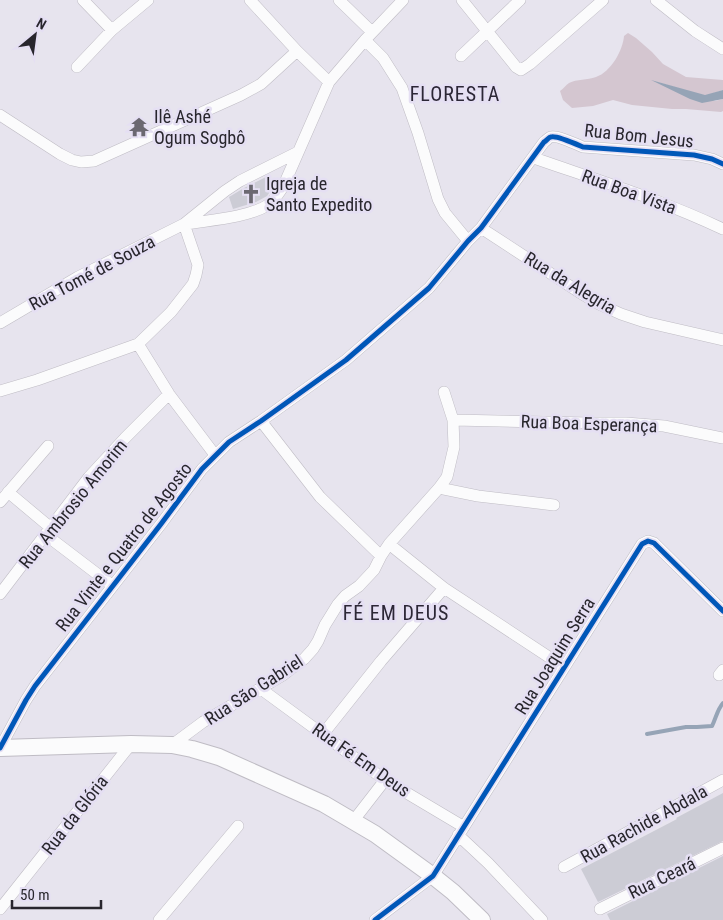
<svg xmlns="http://www.w3.org/2000/svg" width="723" height="920" font-family="'Roboto Condensed',sans-serif">
<rect width="100%" height="100%" fill="#e7e4ee"/>
<path fill="#d4c6d0" d="M628,33L636,38L652,52L663,64L686,77L723,80V90L705,96L654,81L715,101L723,99V111L721,112L686,109H672L632,105L613,100L593,106L572,108L563,100L560,91C563,89 566,85 569,83C577,79 587,80 596,77C611,72 623,50 624,36Z"/>
<path fill="#96a4b6" d="M651,80L705,95L723,90V99L702,103L690,99Z"/>
<g fill="none" stroke-linecap="round" stroke-linejoin="round">
<path stroke="#96a4b6" stroke-width="4" d="M647,734L686,727H697L712,726C716,718 717,710 723,703"/>
</g>
<path fill="#ccccd5" d="M268,176L274,186L267,196L256,202L233,209L229,197L244,188Z
M723,793V841L598,902L581,869L677,819L676,818Z
M723,856V920H610L607,914Z"/>
<g fill="none" stroke-linecap="round" stroke-linejoin="round">
<defs>
<path id="minor" d="M83,0L112,30
M250,0L297,51L329,82
M339,0L372,32
M462,0L516,67L521,70L530,64L603,0
M656,0L695,31L723,49
M365,40L383,58L402,88L418,133L438,199L445,213L468,241
M461,56L520,0
M77,67L112,30L148,0
M0,115L60,154L72,160L81,162L94,161L241,95L261,84L297,51
M534,158C597,180 662,200 723,229
M186,224C210,220 247,218 268,205C274,201 279,193 283,187L329,82L365,40L403,0
M481,228L579,292L599,304L621,314L645,322L723,340
M0,323L78,277L184,224L225,191L240,181L298,152
M138,344L169,394L215,455
M0,391L37,380L138,344L171,312L193,284L196,275L198,265L184,224
M453,420L589,423H626L664,426L723,438
M261,421L320,497L381,556
M439,488L478,496L554,505
M8,492L51,528
M0,502L48,446
M46,535L113,586
M389,544L444,588L564,667
M0,594L89,477L125,438L169,394
M719,675L723,670
M261,689L385,780L464,827
M323,734L381,661L444,588
M172,745L203,722L283,675L304,659L313,649L318,641L325,625L338,604L345,596L359,586L374,570L381,556L389,544L439,488L447,477L454,447L453,420L444,392
M0,748L26,700L35,686L161,524L202,469L229,442L261,421L346,360L429,288L468,241L481,228L544,142C546,141 549,137 551,137C556,135 576,144 583,147L694,155L712,159L723,164
M354,820L385,780
M458,835L488,863L542,920
M564,867L723,780
M0,909L131,744
M600,909L723,848
M159,920L238,826
M375,920L433,876L642,544L648,541L654,543L723,611"/>
<path id="secondary" d="M0,748L131,744L172,745L192,749L219,757L324,804L375,834L433,876L453,892L482,920"/>
</defs>
<use href="#minor" stroke="#bfbcc4" stroke-width="12"/>
<use href="#secondary" stroke="#bfbcc4" stroke-width="18"/>
<use href="#minor" stroke="#fbfbfc" stroke-width="11"/>
<use href="#secondary" stroke="#fbfbfc" stroke-width="16"/>
<defs>
<path id="cycleway" d="M0,748L26,700L35,686L161,524L202,469L229,442L261,421L346,360L429,288L468,241L481,228L544,142C546,141 549,137 551,137C556,135 576,144 583,147L694,155L712,159L723,164
M375,920L433,876L642,544L648,541L654,543L723,611"/>
</defs>
<use href="#cycleway" stroke="#e5dff3" stroke-width="8"/>
<use href="#cycleway" stroke="#0057b8" stroke-width="5"/>
</g>
<defs>
<symbol id="temple-bare" viewBox="-9 -9 18 18"><path d="M0-6L5-2H3V0L6.5 2.5H4V6H1.5V3h-3V6H-4V2.5H-6.5L-3 0V-2H-5Z" fill="#6b6871" stroke="#e5dff3" stroke-width="2.5" paint-order="stroke"/></symbol>
<symbol id="church-bare" viewBox="-9 -9 18 18"><path d="M-1.2-6h2.4v3.5h3.3v2.4h-3.3V6h-2.4V-.1h-3.3v-2.4h3.3Z" fill="#6b6871" stroke="#e5dff3" stroke-width="2.5" paint-order="stroke"/></symbol>
</defs>
<g fill-rule="evenodd">
<use href="#temple-bare" x="125" y="113" width="28" height="28"/>
<use href="#church-bare" x="237" y="180" width="28" height="28"/>
</g>
<g text-anchor="middle" stroke-width="5" stroke-linejoin="round" paint-order="stroke">
<g font-size="18" fill="#28262d" stroke="#e5dff3" text-anchor="start">
<text x="154" y="123">Ilê Ashé<tspan x="154" dy="21">Ogum Sogbô</tspan></text>
<text x="266" y="190">Igreja de<tspan x="266" dy="21">Santo Expedito</tspan></text>
</g>
<g font-size="18" fill="#28262d" stroke="#e5dff3">
<text transform="translate(639 136) rotate(6)" y="6">Rua Bom Jesus</text>
<text transform="translate(629 192) rotate(20)" y="6">Rua Boa Vista</text>
<text transform="translate(92 273) rotate(-28)" y="6">Rua Tomé de Souza</text>
<text transform="translate(570 283) rotate(31)" y="6">Rua da Alegria</text>
<text transform="translate(589 424) rotate(2)" y="6">Rua Boa Esperança</text>
<text transform="translate(73 504) rotate(-51)" y="6">Rua Ambrosio Amorim</text>
<text transform="translate(124 547) rotate(-52)" y="6">Rua Vinte e Quatro de Agosto</text>
<text transform="translate(555 656) rotate(-58)" y="6">Rua Joaquim Serra</text>
<text transform="translate(254 690) rotate(-33)" y="6">Rua São Gabriel</text>
<text transform="translate(361 760) rotate(35)" y="6">Rua Fé Em Deus</text>
<text transform="translate(75 815) rotate(-52)" y="6">Rua da Glória</text>
<text transform="translate(644 824) rotate(-29)" y="6">Rua Rachide Abdala</text>
<text transform="translate(662 878) rotate(-26)" y="6">Rua Ceará</text>
</g>
<g font-size="20" letter-spacing="1" fill="#2c2736" stroke="#e5dff3">
<text x="455" y="101">FLORESTA</text>
<text x="396" y="620">FÉ EM DEUS</text>
</g>
</g>
<g transform="translate(35 35) rotate(29)" stroke="#e5dff3" stroke-width="4" paint-order="stroke">
<path d="M0-4L9 19L0 12L-9 19Z" fill="#28262d"/>
<text y="-8" font-size="14" font-weight="bold" text-anchor="middle" fill="#28262d">N</text>
</g>
<path d="M12 900v8h89v-8" fill="none" stroke="#28262d" stroke-width="2.5"/>
<text x="20" y="900" font-size="15" fill="#28262d" stroke="#e5dff3" stroke-width="4" paint-order="stroke">50 m</text>
</svg>
